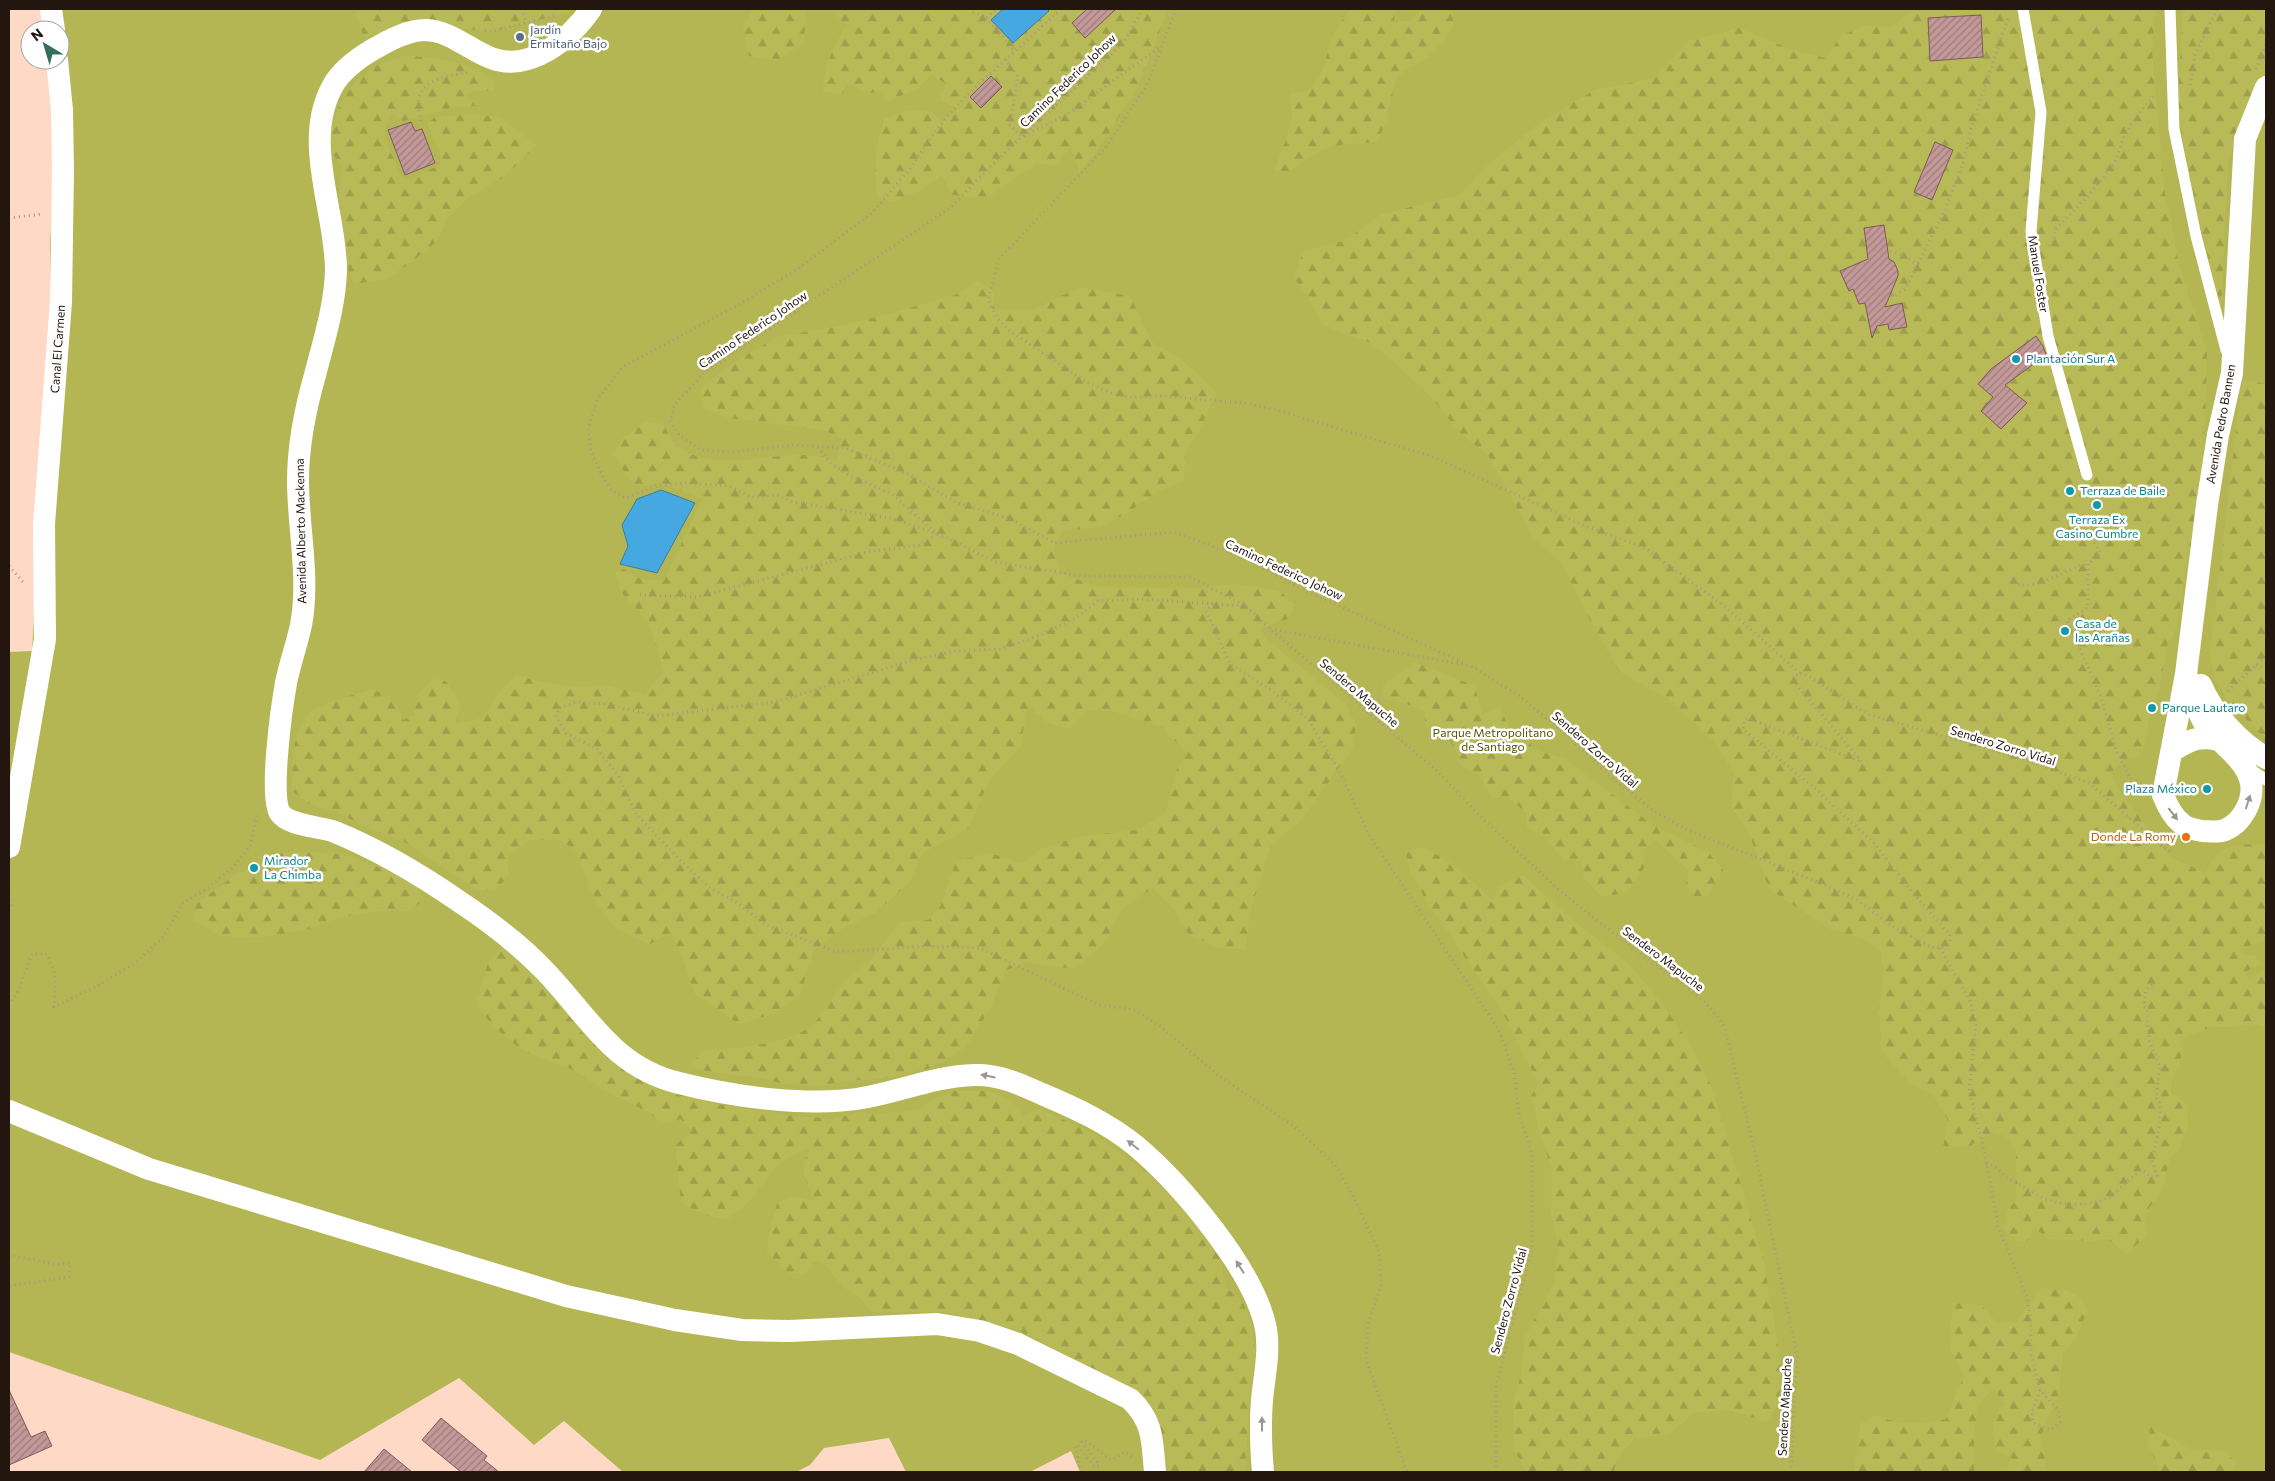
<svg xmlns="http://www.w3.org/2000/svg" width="2275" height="1481" font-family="Commissioner,sans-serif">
<defs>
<pattern id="forest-firs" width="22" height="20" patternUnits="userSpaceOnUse" patternTransform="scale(1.25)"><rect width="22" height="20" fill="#b7ba57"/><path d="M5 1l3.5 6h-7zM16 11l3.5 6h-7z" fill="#9d9f4b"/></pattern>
<pattern id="building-hatch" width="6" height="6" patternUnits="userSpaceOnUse" patternTransform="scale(1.25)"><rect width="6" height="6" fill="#c29998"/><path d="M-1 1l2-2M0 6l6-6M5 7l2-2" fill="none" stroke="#9d7c7a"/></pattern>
</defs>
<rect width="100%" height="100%" fill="#fedac6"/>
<path fill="#b4b654" d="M46,9H2266V1472H1080L1071,1451L1030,1472H906L889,1438L824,1448L810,1465L796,1472H623L564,1421L534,1445L459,1378L320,1460L9,1352V652L32,651L52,334L50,247L60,60V30Z"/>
<path fill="url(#forest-firs)" d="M355,9H572L571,12L493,31L448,28L414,21L364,39Z
M754,9H806L804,42L777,61L749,56L743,26Z
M828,9H1168L1138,86L1102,144L1079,173L1071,145L1057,165L1036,164L987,198L952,195L941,176L919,191L892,202L877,198C874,166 875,149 884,119L906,110L932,112L942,122L958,109L940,100L946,84L932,74L917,89L886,102L884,91L871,93L847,84L843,94L823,92C824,66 833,47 847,25Z
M1351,9H1395L1394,21H1411L1420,9H1451L1454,24L1445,40L1429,56L1404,71L1396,81L1385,124L1377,142L1345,144L1323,149L1289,171H1274L1286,140L1292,116L1290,93L1306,92C1325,74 1322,70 1329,47C1333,32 1342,20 1351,9Z
M1914,9H2155L2152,51L2164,187L2178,261L2207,352L2206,397L2201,485L2175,634L2168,642L2159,689L2151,708L2145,745L2140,756L2126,759L2111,772L2119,790L2170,857L2206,873C2218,842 2237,845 2266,844V942L2248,946L2241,954L2257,956L2261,964L2245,972L2248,978L2266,970V1027L2256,1024L2236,1027H2211L2185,1037L2180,1061L2172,1078L2171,1092L2187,1105L2188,1126L2179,1150L2170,1157L2162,1191L2146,1212L2147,1236L2126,1253L2107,1239L2090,1241L2049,1239L2034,1228L2027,1241L2018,1242L2005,1230L2007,1211L2016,1200V1149L2005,1136L1992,1132L1970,1146L1943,1148L1948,1120L1933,1094L1913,1086L1882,1052L1879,1011L1884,970L1880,950L1858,937L1830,929L1769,889L1749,833L1731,806L1734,773L1713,740L1667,698L1619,671L1589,618L1562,564L1532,536L1488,455L1459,432L1432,398L1394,362L1369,342L1322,325L1311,302L1293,276L1304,251L1344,241L1382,214L1459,195L1491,162L1537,125L1594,90L1655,78L1688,41L1739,28L1790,49L1825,58L1841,36L1865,25L1891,28Z
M2183,9H2266V75L2240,121L2228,164L2221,307L2202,235L2182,136L2178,100Z
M410,56C440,59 469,61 493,81L494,90L476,91L466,95L476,106L450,108L403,121L393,115L386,124L384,138L403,179L413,178L441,164L439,151L427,124L435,117L471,114L499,117L537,145L504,177L469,197L449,217L436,242L414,260L387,279L354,284C339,249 336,205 342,167C339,162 333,156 332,150C325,117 351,79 380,64C388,60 400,58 410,56Z
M978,281L994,292V309L1032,310L1080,287L1130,296L1152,342L1177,357L1197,373L1216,392L1199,432L1186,451L1184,481L1160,490L1130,511L1101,527L1062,531L1054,549L1061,574L1099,587L1195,588L1224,585L1254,586L1281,592L1296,607L1287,619L1261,628L1265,638L1345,703L1356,724L1353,748L1299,823L1271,844L1251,909L1246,949L1220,948L1189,935L1176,911L1153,888L1122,908L1104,943L1074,969L1024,962L1005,971L991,1007L966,1047L934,1067L896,1077L856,1080L819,1086L785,1084L754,1077L713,1073L690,1066L703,1051L746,1047L787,1039L813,1026L833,997L854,973L871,960L899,922L929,920L941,905L956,861L991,853L1022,864L1041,849L1081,836L1137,830L1166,813L1176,771L1187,753L1160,726L1112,711L1086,710L1070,729L1046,722L1028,705L1020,748L990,779L968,829L922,853L910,882L875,913L843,928L813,951L801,993L776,1013L739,1024L694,993L685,964L671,933L650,944C640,939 627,935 618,929C596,912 585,877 577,851L560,840H530L509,856L508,876L495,891L476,889L403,841L369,828L338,813L310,804L292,791C292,764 291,735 309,713C316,704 361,693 374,689L396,704L403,720L414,715L418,694L436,676L448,683L460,703L456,724L483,718L499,692L516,675L541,682L574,687L602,685L645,694L664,671L648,621L620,591L615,573L624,569L638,578L664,581L702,499L661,482L639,487L629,479L613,454L623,438L647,421L663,424C667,430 671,441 677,446C711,473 764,454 802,455C814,455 826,458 837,460L841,438L823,430L728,418L702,407L701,387L738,360L777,337L840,326L896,312L955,295Z
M2242,379L2266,384V740L2224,696L2216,684L2210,655Z
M1414,662L1475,686L1482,715L1500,707L1510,731L1526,726L1532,749L1564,758L1653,825L1708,852L1723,870L1708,895L1695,897L1686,883L1689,871L1656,840L1642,851L1644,868L1627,892L1602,897L1584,878L1581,860H1563L1547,839L1527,827L1526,812L1507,797L1492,798L1479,774L1457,763L1456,750L1443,730L1425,727V711L1410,705L1384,699L1383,685Z
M1425,847L1455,866L1493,900L1499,886L1523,875L1574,921L1630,965L1664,1006L1694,1050L1712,1088L1764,1262L1781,1364L1779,1404L1767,1422L1729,1410L1694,1413L1669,1434L1634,1439L1617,1458L1614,1472H1526L1514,1449L1513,1404L1522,1371L1525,1337L1554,1282L1558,1248L1551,1212V1166L1541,1138L1531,1096L1539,1084L1503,1013L1426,900L1410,872L1405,851Z
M310,852L343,854L410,879L425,899L409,911H377L338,918L306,930L258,938L221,936L194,921L195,905L236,874L249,868L282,853Z
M502,945L537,974L583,1034L643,1082L670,1092L717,1104L786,1115L832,1119L860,1113L886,1114L918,1110L931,1100L954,1091H989L1010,1100L1024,1116L1040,1109L1094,1134L1147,1172L1187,1214L1221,1260L1225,1287L1242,1300L1252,1325L1256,1361L1250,1390L1245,1472H1166L1162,1440L1155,1412L1143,1397L1116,1380L1018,1330L944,1312H872L860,1298L842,1286L826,1265L813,1261L805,1274L789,1273L767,1252L771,1224L777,1203L795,1196L814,1201L803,1173L809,1147L777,1166L747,1204L726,1220L703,1214L681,1203L675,1145L692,1131L681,1119L661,1124L650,1113L606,1091L571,1069L523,1051L496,1029L476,1005L488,963Z
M2042,1289L2065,1290L2082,1297L2087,1312L2077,1335L2063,1354L2059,1393L2041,1436L2047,1472H2006L2012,1458L1998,1452C1990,1432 1990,1423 2005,1405L1993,1388L1979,1405L1974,1435V1472H1854L1860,1424L1877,1415C1901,1427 1920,1424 1946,1419L1964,1375L1951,1352L1949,1334L1954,1303L1982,1306L1997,1323L2016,1322Z
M2150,1426L2192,1450L2225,1451L2236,1464L2234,1472H2158L2159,1468L2148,1444Z"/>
<path fill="#46a8e1" stroke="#3b7ca2" d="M1003,9H1047L1049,11L1013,43L991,20Z
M661,490L695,503L657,573L620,564L628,546L622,525L637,499Z"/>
<path fill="url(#building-hatch)" stroke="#7e5959" d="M1087,9H1116L1085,38L1072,23Z
M1981,15L1983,57L1930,61L1928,18Z
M991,76L1002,87L981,108L970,97Z
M411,122L415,131L422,129L435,163L405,175L388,130Z
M1935,142L1953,150L1932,200L1914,192Z
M1884,225L1889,259L1894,262L1898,271V276L1885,307L1902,303L1907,327L1889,330L1888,324L1877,326L1872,338L1865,303L1859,304L1853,289L1849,291L1840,271L1868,259L1864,228Z
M2036,336L2043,346L2046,355L2005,385L2027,403L2001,429L1981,411L1993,397L1978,384L1991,369Z
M9,1390L31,1437L45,1431L52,1446L9,1465Z
M441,1418L487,1456L484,1460L499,1472H461L422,1440Z
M384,1449L412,1472H364Z"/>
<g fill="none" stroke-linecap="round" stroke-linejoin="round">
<path stroke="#b09485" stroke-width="3" stroke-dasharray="1 4" stroke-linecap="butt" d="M522,9L526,23
M1061,9L967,95L939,126L909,170L872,213L799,268L742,303L624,366L597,400L588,429L591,452L604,479L611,490L626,498L660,485L685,483L729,486L750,497L776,495L793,502L891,518L946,537L995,562L1081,576L1190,577L1244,605
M1143,9L1123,43L992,165L950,208L704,373L675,404L670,421L679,435L701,450L733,452L792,445L846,448L910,475L955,502L1011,519L1054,543L1174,532L1242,557L1300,588L1466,664
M1176,9L1147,85L1106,147L999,259L988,300L998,319L1010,331L1086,382L1111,393L1129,397L1163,396L1243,403L1273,409L1431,456L1585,526L1645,548L1723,605L1800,673
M973,12L986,18L997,9
M986,18L1015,51
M485,31H493L557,15
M1005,59L1018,77L1010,125L1022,137L1069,113L1161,46
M2256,69L2266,44
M2190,85L2195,55L2217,9
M421,121C410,81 437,78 469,72
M9,218L43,214
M2049,246L2054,242L2055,230L2096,187L2115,162L2125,134L2144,107L2157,94
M1918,265C1897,251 1881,242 1863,266L1864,279L1877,293L1884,296L1896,295L1905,289L1944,212L1963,163L1971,128L2008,18
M2080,522L2101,553L2088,564
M2088,564V608L2067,620L2101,697L2116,750L2130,778L2145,785
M9,566L23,582
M2013,583C2042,592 2061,568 2088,564
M640,595L697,597L868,552L920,545L937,534L892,494L849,475L831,464L817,446
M1213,604L1141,599L1098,601L1074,619L1041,635L1000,649L955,651L913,660L776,702L656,716L605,704L576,702L559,708L556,716L566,733L597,749L618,775L636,814L683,863L710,888L736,902L767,925L836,952L926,946L980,948L1099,1005L1133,1009L1160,1026L1218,1075L1295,1127L1337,1167L1357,1204L1379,1252L1381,1286L1368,1324L1366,1360L1407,1472
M1270,629L1471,666L1518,695L1562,731L1610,776L1654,811L1688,830L1820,883L1857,900L1895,928L1931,947L1940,948L1950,942V935L1913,893L1875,844L1812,786L1743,729L1745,719H1749L1862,762L1796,684V676L1800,673L1810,677L1867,714L2029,761L2089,783L2161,845L2168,838
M2256,665L2266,669
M2228,691L2266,656
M2161,845L2173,854
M254,868L275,859
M9,895L11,906L9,915
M1940,948L1970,1001L1976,1025L1969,1091L1984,1149L1998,1226L2027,1297L2031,1326V1353L2040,1390L2059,1411L2060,1422L2051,1430L2033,1423L2032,1412L2040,1390
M9,1005L18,991L32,954H47L55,974L54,1007L97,986L135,963L164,936L183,903L208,888L232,868L251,845L257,813
M1986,1164C2003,1167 1999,1175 2011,1180C2022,1184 2030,1192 2041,1197C2059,1206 2092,1207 2109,1197C2121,1189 2129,1177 2142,1170L2151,1177L2157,1176L2152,1161L2159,1129L2160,1103L2156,1098L2160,1067L2149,1040L2147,1009L2144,1006L2146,990L2152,985
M9,1255L55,1264L70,1263L69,1277L9,1286
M1081,1472L1075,1446L1077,1445L1095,1467L1099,1465L1082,1442L1085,1440L1111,1460L1125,1452L1134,1458
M1496,1472V1385L1532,1248V1153L1519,1115L1514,1072L1499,1030L1369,835L1341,774L1308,719L1271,690L1230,664L1206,611L1213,604L1246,606L1270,629L1436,770L1484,820L1559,890L1644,957L1680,982L1707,1004L1724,1026L1753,1144L1797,1356L1791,1466L1792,1472"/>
<path stroke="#fff" stroke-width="11" d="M2023,9L2041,112L2031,231L2048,336L2087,475
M2170,9L2174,129L2196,236L2226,350
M2249,768L2266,780"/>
<path stroke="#fff" stroke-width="22" d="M51,9L54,30
M591,9C570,39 530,73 491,58C469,50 451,31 426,30C410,30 395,37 381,45C364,54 346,66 335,82C300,138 336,210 336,270C335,306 324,340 315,375C305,410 298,445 298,481C298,528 310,578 301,625C297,644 290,663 286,683C282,705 269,797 280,813C289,826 319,826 335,832C379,850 421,875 460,902C490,922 519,944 544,970C587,1014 612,1067 679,1083C734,1097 812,1108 868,1097C904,1090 938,1076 974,1075C998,1074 1020,1084 1042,1094C1075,1108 1108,1123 1136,1146C1181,1184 1255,1271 1266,1329C1270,1353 1264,1377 1262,1400C1260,1424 1261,1449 1263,1472
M2186,674C2192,690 2196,711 2205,724C2219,744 2246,758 2251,783C2254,801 2242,823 2225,830C2218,833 2209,831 2202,831C2196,830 2186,828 2181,823C2172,816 2167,805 2163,795L2186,674L2207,505L2218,435L2232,373L2245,139L2266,87
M2201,685C2213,714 2239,742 2266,758
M2172,751C2188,741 2198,735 2218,740
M9,847L45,639L44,524L61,302L63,170L62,110L57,60
M9,1111L149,1169L566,1296L675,1320L742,1330L789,1331L937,1324L980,1331L1018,1344L1130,1399C1154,1422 1152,1441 1155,1472"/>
</g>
<defs><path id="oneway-solid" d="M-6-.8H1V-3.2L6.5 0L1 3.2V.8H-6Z" transform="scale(1.25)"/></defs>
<g fill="#9c9693">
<use href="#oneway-solid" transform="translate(2248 802) rotate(-72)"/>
<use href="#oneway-solid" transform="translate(2173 814) rotate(52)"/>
<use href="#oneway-solid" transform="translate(988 1076) rotate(-169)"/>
<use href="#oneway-solid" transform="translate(1133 1145) rotate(-141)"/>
<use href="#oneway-solid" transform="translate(1240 1267) rotate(-122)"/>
<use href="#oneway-solid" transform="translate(1262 1424) rotate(-90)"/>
</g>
<circle fill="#5c6f8a" stroke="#fff" stroke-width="2" cx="520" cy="37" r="5"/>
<g fill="#0f9aa8" stroke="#fff" stroke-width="2">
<circle cx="2016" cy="359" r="5"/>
<circle cx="2070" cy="491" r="5"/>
<circle cx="2097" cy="505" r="5"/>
<circle cx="2065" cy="631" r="5"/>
<circle cx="2152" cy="708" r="5"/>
<circle cx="2207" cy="789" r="5"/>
<circle cx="254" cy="868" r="5"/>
</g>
<circle fill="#e8710a" stroke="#fff" stroke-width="2" cx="2186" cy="837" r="5"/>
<g text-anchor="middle" stroke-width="5" stroke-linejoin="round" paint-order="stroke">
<g font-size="12" fill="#4e5e75" stroke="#fff" text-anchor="start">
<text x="530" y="34">Jardín<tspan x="530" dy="14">Ermitaño Bajo</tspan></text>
</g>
<g font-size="12" fill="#22160f" stroke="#fff">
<text transform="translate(1068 81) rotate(-44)" y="4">Camino Federico Johow</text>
<text transform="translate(2038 274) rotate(81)" y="4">Manuel Foster</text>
<text transform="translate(753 330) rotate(-34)" y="4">Camino Federico Johow</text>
<text transform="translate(58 349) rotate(-86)" y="4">Canal El Carmen</text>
<text transform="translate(2221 424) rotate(-80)" y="4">Avenida Pedro Bannen</text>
<text transform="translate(301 531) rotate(-91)" y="4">Avenida Alberto Mackenna</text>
<text transform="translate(1284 570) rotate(25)" y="4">Camino Federico Johow</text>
<text transform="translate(1359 693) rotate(40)" y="4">Sendero Mapuche</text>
<text transform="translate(2003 746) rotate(17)" y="4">Sendero Zorro Vidal</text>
<text transform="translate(1595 750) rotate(41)" y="4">Sendero Zorro Vidal</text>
<text transform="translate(1663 959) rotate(37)" y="4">Sendero Mapuche</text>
<text transform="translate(1509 1301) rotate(-75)" y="4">Sendero Zorro Vidal</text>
<text transform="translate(1785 1407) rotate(-87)" y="4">Sendero Mapuche</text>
</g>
<g font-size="12" fill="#0d838f" stroke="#fff" text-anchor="start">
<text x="2026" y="363">Plantación Sur A</text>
<text x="2080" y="495">Terraza de Baile</text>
<text x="2097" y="524" text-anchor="middle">Terraza Ex<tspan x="2097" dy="14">Casino Cumbre</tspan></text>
<text x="2075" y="628">Casa de<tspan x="2075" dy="14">las Arañas</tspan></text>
<text x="2162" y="712">Parque Lautaro</text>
<text x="2197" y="793" text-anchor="end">Plaza México</text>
<text x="264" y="865">Mirador<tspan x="264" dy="14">La Chimba</tspan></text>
</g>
<g font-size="12" fill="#56570c" stroke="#fff">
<text x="1493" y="737">Parque Metropolitano<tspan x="1493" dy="14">de Santiago</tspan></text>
</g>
<g font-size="12" fill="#c56008" stroke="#fff" text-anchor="end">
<text x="2176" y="841">Donde La Romy</text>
</g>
</g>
<rect width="2275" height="1481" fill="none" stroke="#22160f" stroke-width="20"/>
<g transform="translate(45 45) rotate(322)"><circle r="24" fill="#ffffff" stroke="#a7a29f"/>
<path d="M0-4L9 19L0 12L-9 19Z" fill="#366f58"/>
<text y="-8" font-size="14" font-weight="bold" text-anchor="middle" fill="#22160f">N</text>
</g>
</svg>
